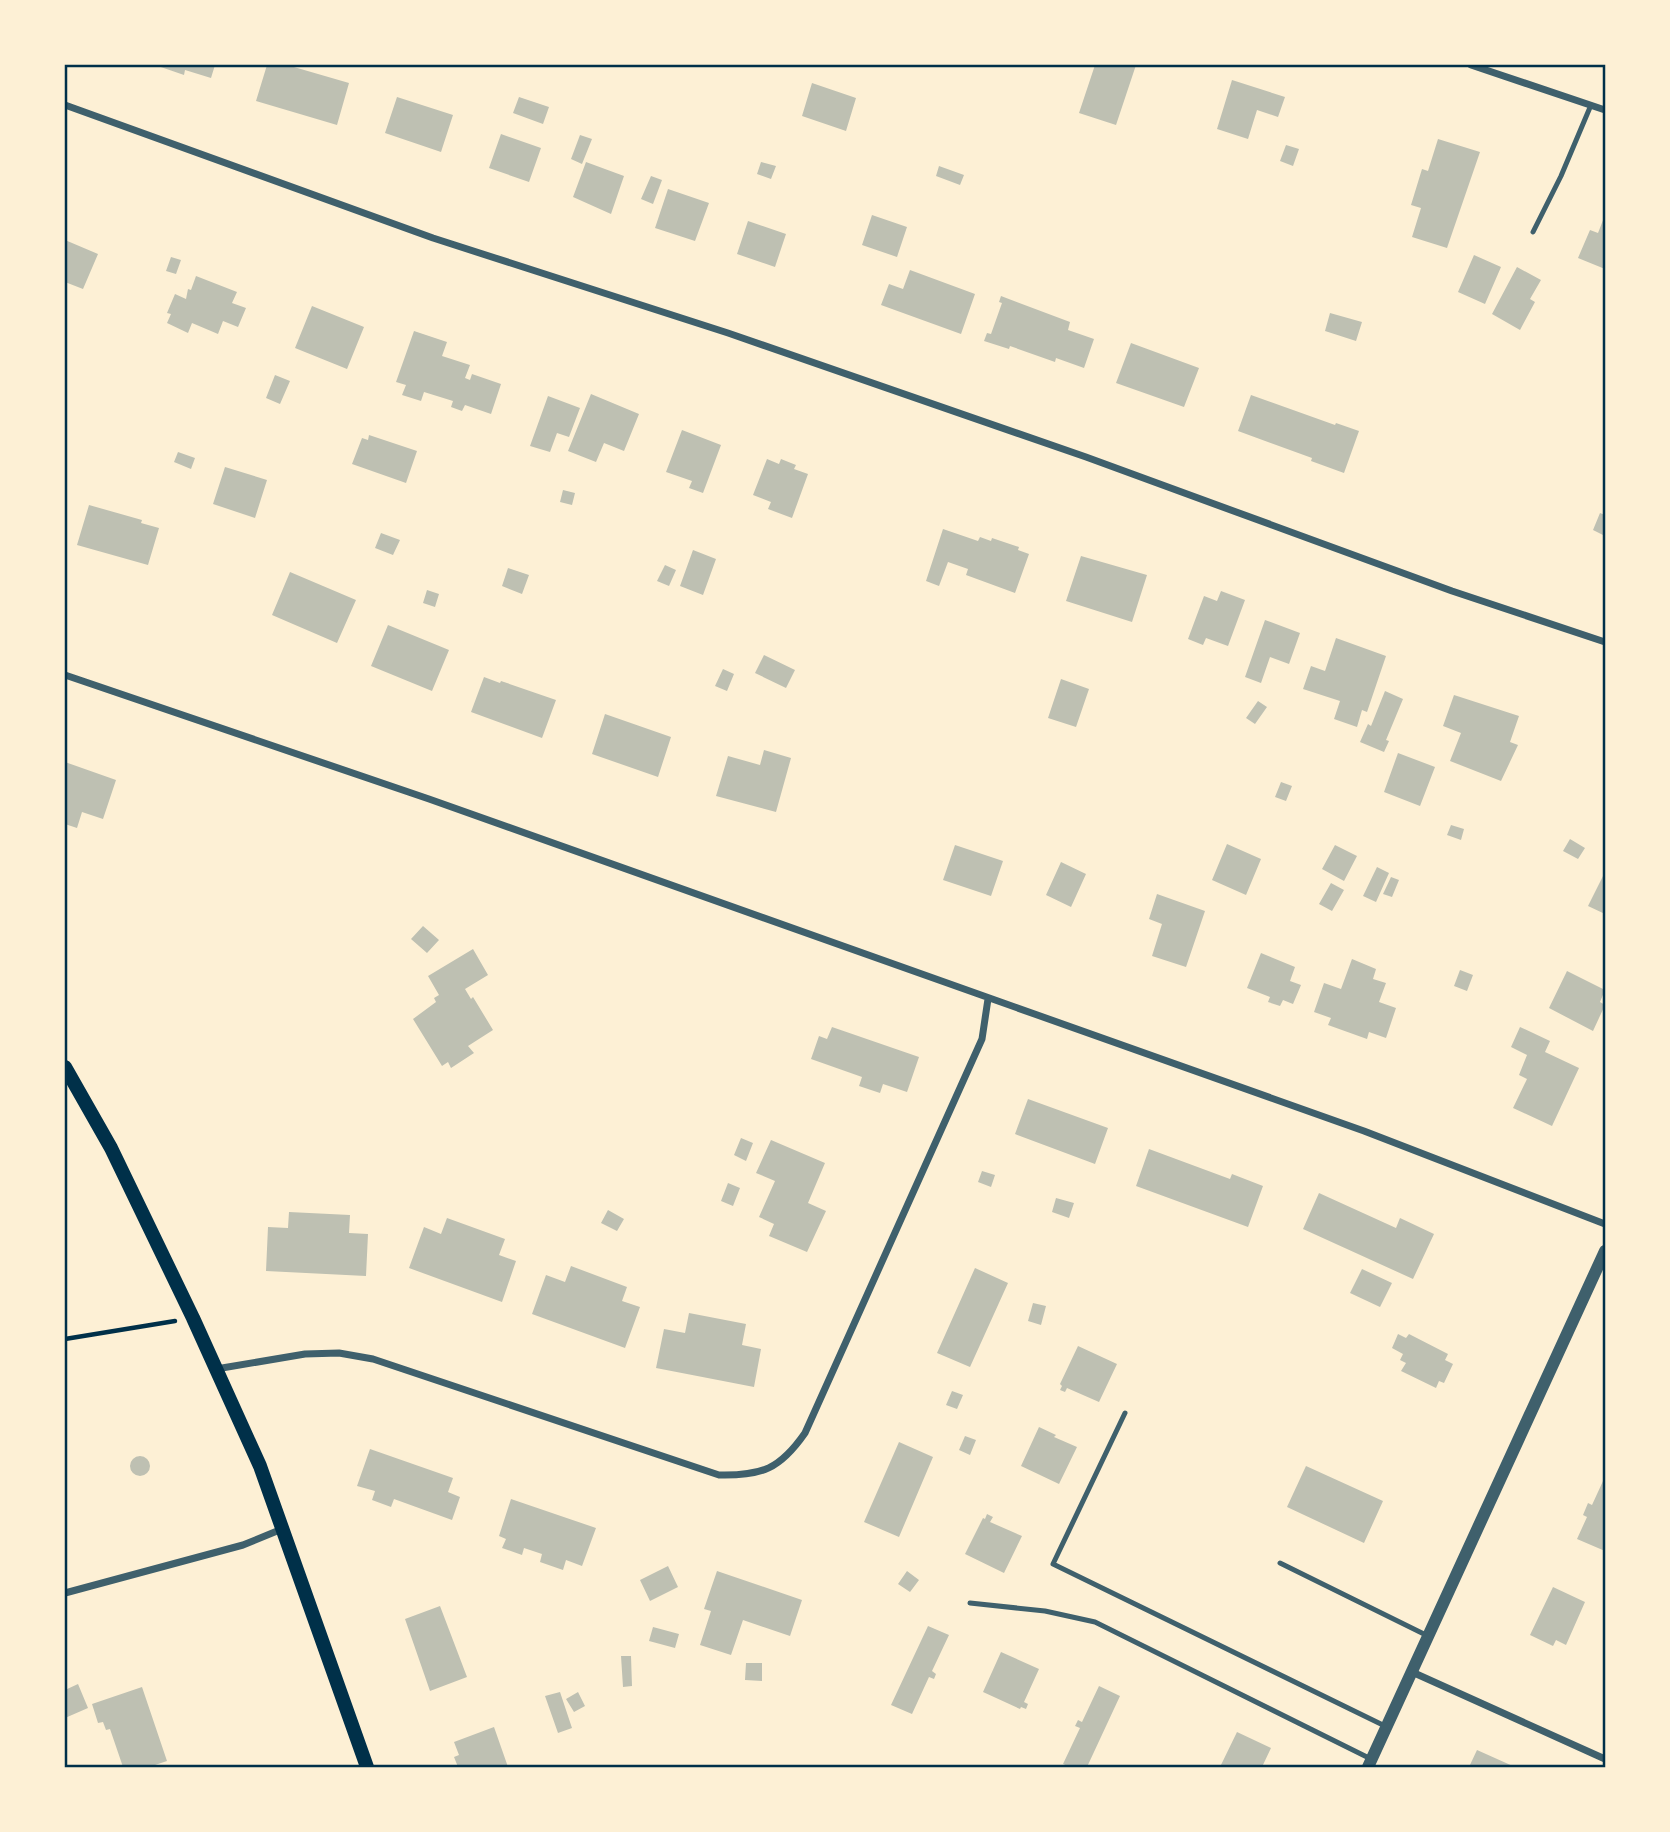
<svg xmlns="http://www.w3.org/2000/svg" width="1670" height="1832" font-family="Roboto,sans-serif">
<rect width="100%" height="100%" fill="#fdf0d5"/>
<path fill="#bec0b2" d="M155,65H215L211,78L185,70L184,75Z
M267,65H287L349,83L337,125L256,101Z
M1095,65H1136L1116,125L1079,113Z
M1232,80L1285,97L1278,117L1257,110L1248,139L1217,129Z
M812,83L856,98L846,131L802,116Z
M397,97L453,115L441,152L385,133Z
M519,97L549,107L543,124L513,113Z
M501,134L541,148L529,182L489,168Z
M580,135L592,139L582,164L571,159Z
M1438,139L1480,152L1447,248L1412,237L1421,208L1411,205L1422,169L1428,171Z
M1286,145L1299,149L1293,166L1280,161Z
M586,162L624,176L611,214L573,197Z
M761,162L776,166L771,179L757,174Z
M939,166L964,175L960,185L936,176Z
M651,176L662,180L653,204L641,199Z
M668,189L709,203L695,241L655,228Z
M872,215L907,227L897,257L862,245Z
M1605,215V269L1578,258L1590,230L1598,233Z
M748,221L786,234L775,267L737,254Z
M65,240L98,254L83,289L65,282Z
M1474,255L1501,267L1485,304L1458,292Z
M171,257L181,260L176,274L166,271Z
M1517,267L1541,280L1530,299L1535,302L1520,330L1492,314Z
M910,270L975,294L961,334L881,305L889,284L903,289Z
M196,276L237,292L232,303L246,308L238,327L223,321L218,334L192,323L188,333L167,323L171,314L167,313L175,294L186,299L188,289L191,290Z
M1001,296L1070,322L1068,330L1094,339L1084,368L1056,358L1055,362L1010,346L1009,349L984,341L987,333L991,334L1002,303L999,302Z
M312,306L364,327L347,369L295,348Z
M1330,313L1362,322L1356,341L1325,331Z
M414,331L447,342L442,356L470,365L465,378L470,380L472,374L501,384L491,414L465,405L462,411L451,407L453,401L424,392L421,401L402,395L406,385L396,382Z
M1131,343L1199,368L1184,407L1116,383Z
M275,375L290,381L280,404L266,398Z
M591,394L639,414L624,451L604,443L596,462L568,451Z
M1251,395L1335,425L1336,423L1359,431L1344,473L1311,461L1312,458L1238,431Z
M548,396L580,408L569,437L557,433L550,452L530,446Z
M682,430L721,445L703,493L689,488L692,481L666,472Z
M369,435L417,451L406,483L352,464L362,438L368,440Z
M178,452L195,458L191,469L174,462Z
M767,459L779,464L781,459L796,465L794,469L808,474L792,518L768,509L771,502L753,495Z
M225,467L267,480L255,518L213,504Z
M563,490L575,493L572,505L560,502Z
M89,505L142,520L141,523L159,528L148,565L77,545Z
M1600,513L1605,515V536L1593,530Z
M943,529L978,541L980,537L991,541L992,538L1019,547L1018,550L1029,554L1015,593L966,575L968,569L948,562L939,586L926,581Z
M381,533L400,540L393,555L375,548Z
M693,550L716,559L703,595L680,586Z
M1081,556L1147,575L1132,622L1066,601Z
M665,565L676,570L669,586L657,581Z
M508,568L529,575L522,594L502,586Z
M290,572L356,600L337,643L272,615Z
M427,590L439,594L435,607L423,603Z
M1221,591L1245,600L1228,646L1206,638L1203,645L1188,639L1204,596L1217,601Z
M1265,620L1300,633L1289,664L1270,657L1261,683L1245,677Z
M388,625L449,650L432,691L371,666Z
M1336,638L1386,656L1367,712L1362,710L1357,727L1334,719L1340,701L1303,689L1311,666L1325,671Z
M764,655L795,670L786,688L755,673Z
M723,669L734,674L727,691L715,686Z
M484,677L500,683L501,681L556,700L542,738L471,712Z
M1061,679L1089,689L1076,727L1048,718Z
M1385,691L1403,699L1386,740L1389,741L1384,752L1360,742L1368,724L1371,726Z
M1454,695L1519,716L1510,742L1518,745L1501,781L1450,761L1461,733L1443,726Z
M1258,701L1267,707L1255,724L1246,718Z
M605,714L671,737L658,777L592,754Z
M764,750L791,758L776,812L716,796L728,756L760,765Z
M1398,753L1435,767L1420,806L1384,792Z
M65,762L116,780L103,819L82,812L77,828L65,824Z
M1281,782L1292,786L1286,801L1275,797Z
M1451,825L1464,829L1461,840L1447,835Z
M1570,839L1585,848L1578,859L1563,851Z
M1227,844L1261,859L1246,895L1212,880Z
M955,845L1003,861L991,896L943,880Z
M1335,845L1357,856L1344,881L1322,869Z
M1061,862L1086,874L1071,907L1046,895Z
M1377,867L1389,873L1376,902L1363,896Z
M1605,872V914L1588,906Z
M1391,877L1399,880L1392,897L1383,894Z
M1331,883L1344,890L1332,911L1319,904Z
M1157,894L1205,911L1186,967L1152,956L1162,924L1149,919Z
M423,926L439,940L427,953L411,939Z
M473,949L488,975L465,989L471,999L473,997L493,1030L468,1046L474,1053L451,1068L448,1062L442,1066L413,1019L436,1002L434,998L439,995L428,976Z
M1261,953L1295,967L1290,981L1301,985L1293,1004L1283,1000L1280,1006L1268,1002L1270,997L1247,988Z
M1352,959L1376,969L1373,979L1386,983L1379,1002L1396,1008L1386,1038L1369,1032L1367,1039L1328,1025L1331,1018L1314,1012L1324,983L1341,989Z
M1460,970L1473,975L1467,991L1454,986Z
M1567,971L1605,990L1600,1002L1605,1005L1593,1031L1549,1008Z
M832,1027L919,1057L907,1092L883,1084L880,1093L859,1086L862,1077L811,1059L819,1036L827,1039Z
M1520,1027L1550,1041L1545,1052L1579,1068L1552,1126L1513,1108L1527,1079L1519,1075L1527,1055L1511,1047Z
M1028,1099L1108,1128L1095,1164L1015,1134Z
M741,1138L753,1143L746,1161L734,1155Z
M771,1140L825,1163L808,1203L826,1211L807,1252L769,1236L774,1224L759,1217L775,1181L756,1173Z
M1149,1149L1230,1179L1232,1174L1263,1186L1248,1227L1136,1186Z
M982,1171L995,1175L991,1187L978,1182Z
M728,1183L740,1188L733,1206L721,1201Z
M1319,1193L1396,1228L1400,1218L1434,1234L1413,1279L1303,1229Z
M1056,1198L1074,1203L1069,1218L1052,1212Z
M608,1210L624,1219L617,1231L601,1223Z
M289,1212L350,1215L349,1233L368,1234L366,1276L266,1271L268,1227L288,1228Z
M447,1218L505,1239L499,1255L516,1261L502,1302L409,1268L424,1227L441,1234Z
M571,1266L627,1287L622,1301L640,1307L625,1348L532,1314L546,1275L565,1282Z
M975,1268L1008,1283L970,1367L937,1353Z
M1362,1269L1392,1283L1380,1307L1350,1293Z
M1033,1303L1046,1306L1041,1325L1028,1321Z
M689,1313L746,1324L742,1345L761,1349L754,1387L656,1368L664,1329L685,1333Z
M1398,1334L1406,1338L1409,1334L1448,1354L1445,1360L1453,1364L1444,1383L1439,1381L1436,1388L1401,1371L1406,1363L1400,1360L1403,1354L1392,1348Z
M1078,1346L1117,1364L1099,1402L1067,1388L1065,1392L1060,1390L1062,1386L1060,1384Z
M952,1391L963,1395L957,1409L946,1405Z
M1039,1427L1056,1435L1054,1437L1077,1447L1059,1484L1021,1466Z
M965,1436L976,1440L970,1455L959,1450Z
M899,1442L933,1457L899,1537L864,1522Z
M370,1449L453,1478L448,1492L460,1497L452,1520L394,1499L391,1507L372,1500L375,1491L357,1486Z
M130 1466a10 10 0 1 1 20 0a10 10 0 1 1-20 0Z
M1306,1466L1383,1501L1364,1543L1287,1507Z
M1603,1481L1605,1482V1551L1577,1539L1587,1517L1583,1515L1588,1503L1592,1505Z
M511,1499L596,1528L582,1566L566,1560L563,1570L540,1562L542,1554L524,1548L522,1555L502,1548L506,1539L499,1536Z
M987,1514L993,1517L990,1522L1022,1536L1004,1573L965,1554L983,1518L985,1519Z
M668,1566L678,1587L650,1601L640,1580Z
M717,1571L802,1600L790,1636L743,1620L731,1655L700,1645L711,1611L704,1609Z
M907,1571L919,1580L910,1592L898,1584Z
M1553,1587L1585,1602L1566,1645L1556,1640L1553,1646L1530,1635Z
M440,1606L467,1677L430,1691L405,1619Z
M928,1626L949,1635L932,1671L936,1674L934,1679L929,1677L912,1714L891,1705Z
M653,1627L679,1634L675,1648L649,1641Z
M1001,1652L1039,1669L1024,1702L1028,1704L1026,1709L1021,1707L1020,1709L983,1692Z
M621,1656H631L632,1686L623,1687Z
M746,1663H762V1681L745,1680Z
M78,1684L88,1708L65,1718V1690Z
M1099,1686L1120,1696L1087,1767H1070L1063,1764L1080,1728L1075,1726L1078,1720L1082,1722Z
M142,1687L167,1761L149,1767H123L110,1729L106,1730L103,1722L98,1723L92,1704Z
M560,1692L572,1728L558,1733L545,1696Z
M578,1692L585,1706L574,1712L566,1699Z
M494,1727L508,1767H458L454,1757L459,1755L454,1742Z
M1237,1732L1271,1748L1262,1767H1220Z
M1477,1750L1515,1767H1469Z"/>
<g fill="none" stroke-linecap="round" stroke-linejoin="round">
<path stroke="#003049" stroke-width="4.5" d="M65,1339L175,1321"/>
<path stroke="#3f606c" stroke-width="5" d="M1533,232L1561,176L1591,105
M1125,1413L1053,1564L1387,1727
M1280,1563L1428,1636
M970,1603L1045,1611L1095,1622L1371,1759"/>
<path stroke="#3f606c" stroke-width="7" d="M1471,65L1605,110
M65,105L433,238L728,333L1086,457L1452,591L1605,642
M65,675L429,799L1364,1131L1605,1224
M216,1369L305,1354L339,1353L373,1359L719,1475C762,1476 780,1469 805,1433L982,1039L988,999
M65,1593L243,1545L282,1529
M1412,1672L1605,1759"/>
<path stroke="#3f606c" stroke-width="12" d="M1368,1767L1605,1251"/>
<path stroke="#003049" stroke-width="14" d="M65,1067L111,1148L193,1318L260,1466L367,1767"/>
</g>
<rect width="1670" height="1832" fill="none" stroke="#fdf0d5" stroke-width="133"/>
<rect x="66" y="66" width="1538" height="1700" fill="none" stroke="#003049" stroke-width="2.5"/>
</svg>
